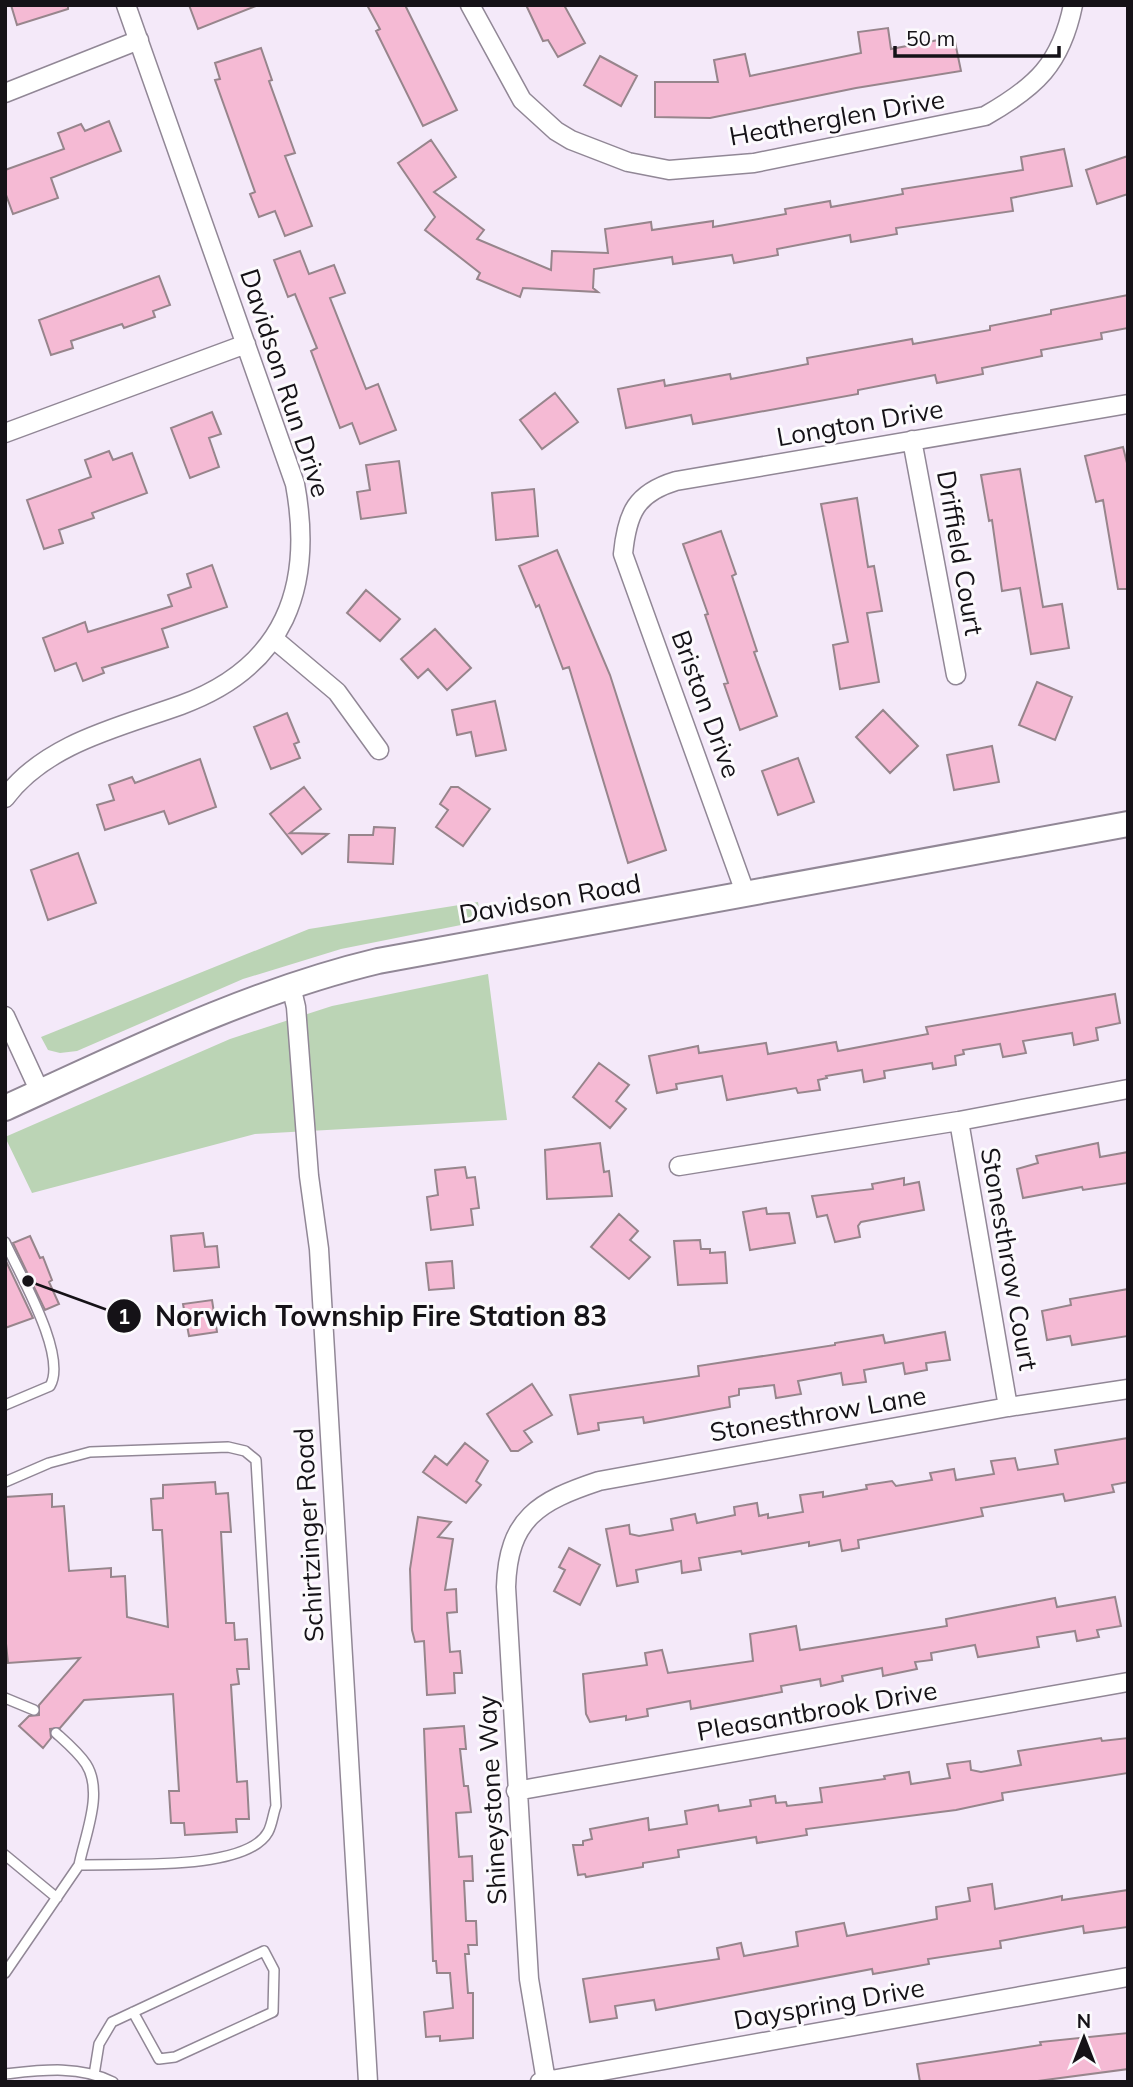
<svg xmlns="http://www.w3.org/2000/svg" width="1133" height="2087" font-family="Mulish,sans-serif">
<rect width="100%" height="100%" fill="#f4e9f9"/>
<path fill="#bbd4b5" d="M478,902L481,921L341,949L243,979L77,1051L60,1053L48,1050L41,1037L309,929Z
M488,974L507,1120L255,1134L32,1193L5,1137L230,1039L332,1006Z"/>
<path fill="#f5bad4" stroke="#97858c" stroke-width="2" d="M11,5H68V9L17,25Z
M189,5H256V6L198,29Z
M367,5H405L457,110L423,126L376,31L380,29Z
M526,5H564L585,43L558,57L548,40L543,41Z
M888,28L891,49L954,37L961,71L856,88L710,118L655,117V82H718L714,60L745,54L750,76L861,53L858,32Z
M261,48L272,80L269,81L295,153L285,156L312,226L285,236L275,211L259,217L250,194L255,192L215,80L220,79L215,63Z
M600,56L637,76L621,106L584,85Z
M109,121L121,151L51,178L58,198L13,214L5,192V170L64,149L58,133L81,124L85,131Z
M431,140L456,177L434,192L484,230L477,239L551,270L552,251L608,253L605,229L651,222L652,230L713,221V227L786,214L785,209L830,201L831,207L903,194L902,189L1023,170L1021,157L1064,149L1072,186L1011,198L1013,211L896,228L897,234L851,242L850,235L777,249L778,255L734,263L732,255L673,264L672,257L594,269L593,288L598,292L523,288L520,297L477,279L480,273L425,230L435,217L398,163Z
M1128,156V194L1097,204L1086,170Z
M300,251L309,274L334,265L345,293L330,298L366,389L378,384L396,430L360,444L352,423L340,428L311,351L317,348L295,294L288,297L274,260Z
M159,276L170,305L153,311L155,317L124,328L122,324L71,341L73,348L51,355L39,320Z
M1128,295V328L1101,333L1102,339L1041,350L1042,356L982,368L983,374L937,383L935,375L858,390V394L693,424L691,415L626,428L618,389L664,380L665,386L730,374L731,379L808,364L807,358L912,339L913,344L990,330V326L1051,314V310Z
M555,393L578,422L542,449L520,420Z
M212,412L221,434L209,438L219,467L190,478L171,428Z
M1123,447L1128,467V589H1118L1103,500L1096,502L1085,456Z
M109,451L113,460L132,453L147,493L92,513L94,518L59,530L63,543L44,549L27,500L91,477L85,460Z
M399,461L406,513L361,519L357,492L370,490L366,465Z
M1020,469L1043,607L1062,604L1069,648L1031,654L1020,588L1002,591L992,520L989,521L981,475Z
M534,489L538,536L496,540L492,493Z
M857,498L868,567L874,566L882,611L867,613L879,682L840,689L833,645L848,642L821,504Z
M721,531L736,574L732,576L757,651L754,652L777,716L740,730L724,684L728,683L705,615L708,614L683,544Z
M557,550L610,675L666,850L628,863L569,667L563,669L539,605L536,607L519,566Z
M212,565L227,607L162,629L168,647L102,668L104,673L83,681L76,663L55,671L43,638L85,622L88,632L172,606L168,595L191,587L187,574Z
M366,590L400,619L380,641L347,613Z
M435,629L471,668L447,690L428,669L418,678L401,659Z
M1037,682L1072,697L1055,740L1019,725Z
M495,701L506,750L476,756L471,732L457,735L452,710Z
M883,710L918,746L890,773L856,737Z
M287,713L299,742L294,744L300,758L271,769L254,727Z
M992,746L999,782L954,790L947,755Z
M798,758L814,802L778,815L762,771Z
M200,759L216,807L169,824L164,811L105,830L97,805L114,800L109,785L132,777L135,783Z
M304,787L321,809L290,833L328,834L302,854L270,814Z
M451,787H458L490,809L463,846L436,827L448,810L440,804Z
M374,827L395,828L393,864L348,862L349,835H373Z
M78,853L96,903L48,920L31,870Z
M1115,994L1120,1023L1096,1028L1098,1040L1074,1045L1072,1033L1023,1041L1026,1053L1003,1057L1000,1044L963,1050L964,1054L955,1056L956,1065L933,1069L932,1063L884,1071L885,1078L864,1082L862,1070L826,1076L827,1078L818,1080L820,1090L798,1093L796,1088L727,1100L722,1076L676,1084L677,1089L657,1093L649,1056L698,1046L699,1053L766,1043L768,1054L836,1042L838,1051L928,1034L926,1027Z
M599,1063L629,1085L616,1101L626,1109L610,1128L573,1097Z
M600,1143L604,1172L609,1171L612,1196L547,1199L545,1150Z
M1098,1143L1100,1157L1128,1152V1183L1083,1190L1082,1187L1023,1198L1017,1169L1038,1163L1036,1156Z
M465,1167L467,1178L475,1177L479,1208L471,1209L473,1225L431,1230L427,1197L438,1195L435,1170Z
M904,1178V1185L919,1182L924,1210L861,1222L858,1226L860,1237L835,1242L827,1215L817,1217L812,1196L873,1189L872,1184Z
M766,1208L767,1214L789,1213L795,1243L750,1250L743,1212Z
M619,1214L638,1231L630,1240L650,1257L629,1279L591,1247Z
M203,1233L205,1247L217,1246L219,1267L174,1271L171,1236Z
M30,1236L40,1258L43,1257L52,1280L49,1282L59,1304L45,1310L13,1243Z
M700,1240L701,1249H710V1253L725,1252L727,1283L678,1285L674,1241Z
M5,1259L33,1318L5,1328Z
M452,1261L454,1288L429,1290L426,1263Z
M1128,1289V1336L1072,1345L1070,1336L1047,1340L1042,1311L1071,1305L1070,1299Z
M212,1300L217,1332L189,1336L183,1304Z
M945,1332L950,1360L926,1363L927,1370L905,1374L903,1363L864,1370L866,1382L843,1385L841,1373L798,1381L801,1394L776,1398L774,1385L739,1389V1395L729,1397L730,1407L644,1423L643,1417L598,1423L599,1430L578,1434L570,1395L699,1376L698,1366L835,1345V1343L883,1335L885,1343Z
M532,1384L552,1415L524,1431L532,1442L518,1451H511L487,1414Z
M1128,1438V1482L1112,1485L1114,1492L1065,1501L1063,1494L981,1508L983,1516L858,1540L859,1548L842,1551L840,1540L809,1546V1542L742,1554L741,1551L699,1558L701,1570L682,1573L681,1561L636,1570L638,1582L617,1586L606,1529L629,1525L630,1534L639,1536L673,1530L671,1519L695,1514L697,1523L735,1515L734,1507L757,1503L759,1516L768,1514V1518L803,1512L800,1495L823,1492V1497L867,1489L866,1485L892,1481L896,1486L932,1480L930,1473L954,1469L956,1480L994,1474L991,1461L1015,1458L1018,1470L1058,1464L1055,1450Z
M465,1443L488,1461L476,1481L481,1485L466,1503L423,1472L435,1456L447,1465Z
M215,1482L216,1494L228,1493L231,1532H221L226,1623H234L235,1640L247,1639L249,1669H237L239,1684L231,1685L237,1782L247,1781L249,1819H236L237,1832L185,1835L184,1823H171L169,1791H179L173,1694L84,1700L60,1728L50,1729L51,1738L43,1748L19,1726L29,1716L39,1715V1705L80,1658L8,1663L5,1634V1497L52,1494V1507L64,1506L69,1571L111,1568V1577L125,1576L127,1617L168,1627L162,1530H153L151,1499L163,1498V1485Z
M418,1517L451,1522L438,1537L453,1539L445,1590L456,1589L457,1612L447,1613L450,1652L460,1651L462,1673H454L455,1693L427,1695L424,1641L415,1642L412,1630L410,1569Z
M569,1548L600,1565L580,1605L554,1591L565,1570L559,1567Z
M1115,1597L1121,1626L1097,1630L1099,1637L1077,1641L1075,1631L1037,1637L1039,1647L978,1657L975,1645L931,1653L932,1660L915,1662L917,1669L883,1676L882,1668L842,1676L843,1681L821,1686L820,1679L781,1686L782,1692L691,1709L690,1701L647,1709L648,1716L626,1720V1716L590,1722L586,1714L583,1674L647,1665L645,1653L662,1650L668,1673L753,1661L750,1634L796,1626L800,1650L947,1626L946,1619L1055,1598L1057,1607Z
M464,1726L466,1749H460L464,1786H468L471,1812L456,1813L459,1857L472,1856L473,1881H464L466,1921H476L477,1945H468L469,1954H465L468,1993H473V2038L440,2041V2036L426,2037L424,2012L453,2008L450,1973H437L436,1961H433L424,1729Z
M1101,1738L1102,1741L1128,1738V1773L1002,1793L1003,1800L956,1810L806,1829L807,1835L757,1843L756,1837L678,1850L679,1857L643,1863V1867L586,1877L585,1874L578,1875L573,1845H583V1841L592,1839L590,1829L648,1818L649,1830L687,1824L685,1811L718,1805L719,1811L751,1806L750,1800L775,1796L776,1803L786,1802L787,1806L822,1802L820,1788L885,1779L884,1776L909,1772L911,1784L950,1778L947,1764L970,1761L971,1770L981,1772L1021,1765L1018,1751Z
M992,1884L995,1909L1062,1896V1900L1128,1890V1927L1084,1933L1083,1926L1000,1941L1001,1948L928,1959L929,1964L873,1974L872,1969L656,2010L654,2000L615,2006L617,2018L590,2022L583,1979L719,1959L717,1948L741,1943L744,1956L798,1946L796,1932L844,1923L847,1936L937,1919L936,1907L970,1901L968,1888Z
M1128,2033V2069L1030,2082H920L917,2064L1041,2045L1040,2042Z"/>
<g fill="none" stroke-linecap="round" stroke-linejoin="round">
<defs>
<path id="lane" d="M5,1242C19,1273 68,1356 50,1386L5,1405
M5,1482L49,1463L90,1452L228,1447L245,1451L256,1460L276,1806C273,1814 272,1825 268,1832C246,1872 121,1863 79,1865L5,1973
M5,1698L34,1710
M56,1733C66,1742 78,1752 86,1764C104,1792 85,1835 79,1865
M5,1855L57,1898
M5,2074C42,2070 79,2065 113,2082
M94,2075L99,2044L112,2022L264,1951L274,1970L273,2012L175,2057L159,2059L133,2012"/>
<path id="street" d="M470,5L522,100L556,131L571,140L628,162L669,170L754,163L985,116C1036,87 1061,64 1073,5
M5,93L139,40
M5,433L246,344
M912,440L956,675
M274,639L337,692L379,750
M5,798C46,743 120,727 181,705C285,667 314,587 295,484L126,5
M746,895L623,554C627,513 636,493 676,481L1128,404
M291,986L296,1007L309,1176L319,1249L368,2082
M5,1016L40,1092
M959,1121L1008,1407
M679,1166L959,1121L1128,1089
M516,1791L1128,1682
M546,2081L529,1979L506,1587C508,1518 539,1501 599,1481L1008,1407L1128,1389
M540,2082L1128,1977"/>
<path id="secondary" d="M5,1108C126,1053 248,992 378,961L1128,824"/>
</defs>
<use href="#lane" stroke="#918796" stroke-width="12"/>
<use href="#street" stroke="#918796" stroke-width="21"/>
<use href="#secondary" stroke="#918796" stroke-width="28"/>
<use href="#lane" stroke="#fff" stroke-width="9"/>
<use href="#street" stroke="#fff" stroke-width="18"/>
<use href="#secondary" stroke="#fff" stroke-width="24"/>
</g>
<g text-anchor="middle" stroke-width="6" stroke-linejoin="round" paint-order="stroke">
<g font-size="26" fill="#151217" stroke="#fcfafd">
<text transform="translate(837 118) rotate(-10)" y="9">Heatherglen Drive</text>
<text transform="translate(285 383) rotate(72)" y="9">Davidson Run Drive</text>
<text transform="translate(860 423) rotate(-10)" y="9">Longton Drive</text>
<text transform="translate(960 553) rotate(80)" y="9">Driffield Court</text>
<text transform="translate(706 704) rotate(70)" y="9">Briston Drive</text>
<text transform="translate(550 899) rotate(-10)" y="9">Davidson Road</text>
<text transform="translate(1009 1259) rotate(80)" y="9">Stonesthrow Court</text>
<text transform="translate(818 1414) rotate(-10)" y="9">Stonesthrow Lane</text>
<text transform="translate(309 1535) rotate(-93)" y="9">Schirtzinger Road</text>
<text transform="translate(817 1711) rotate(-10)" y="9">Pleasantbrook Drive</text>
<text transform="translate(492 1800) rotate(-93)" y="9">Shineystone Way</text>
<text transform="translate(829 2004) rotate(-10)" y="9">Dayspring Drive</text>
</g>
</g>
<path fill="none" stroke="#151217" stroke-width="2.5" d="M28 1281L124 1316"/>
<g fill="#151217" stroke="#fcfafd" stroke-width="2.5">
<circle cx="28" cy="1281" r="7"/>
<circle cx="124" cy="1316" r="18"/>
</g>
<g font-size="21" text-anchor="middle" font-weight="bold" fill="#fff">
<text x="124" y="1324">1</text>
</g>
<g font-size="28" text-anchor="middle" font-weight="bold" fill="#151217" stroke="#fcfafd" stroke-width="6" stroke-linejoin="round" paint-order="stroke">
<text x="381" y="1326">Norwich Township Fire Station 83</text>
</g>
<rect width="1133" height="2087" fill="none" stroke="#151217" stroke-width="14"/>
<g transform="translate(1084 2038)" stroke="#fcfafd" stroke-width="5" paint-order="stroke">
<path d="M0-5L12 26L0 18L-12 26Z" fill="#151217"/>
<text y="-10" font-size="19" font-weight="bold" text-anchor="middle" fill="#151217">N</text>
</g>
<path d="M895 46v10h164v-10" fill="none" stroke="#151217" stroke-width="3.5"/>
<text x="906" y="46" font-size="21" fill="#151217" stroke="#fcfafd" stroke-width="5" paint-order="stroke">50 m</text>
</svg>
